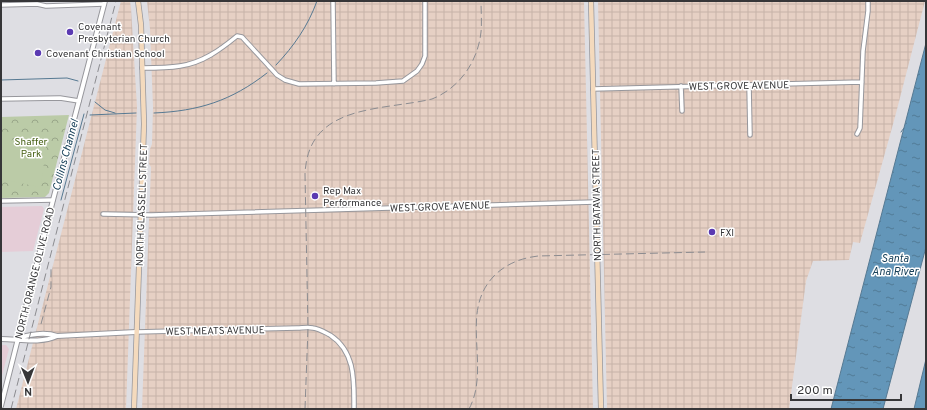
<svg xmlns="http://www.w3.org/2000/svg" width="927" height="410" font-family="Overpass,sans-serif">
<defs>
<pattern id="industrial-grid" width="8" height="8" patternUnits="userSpaceOnUse"><rect width="8" height="8" fill="#e6d0c4"/><path d="M0 4h8M4 0v8" fill="none" stroke="#c6b3a9"/></pattern>
<pattern id="park-crowns" width="20" height="18" patternUnits="userSpaceOnUse"><rect width="20" height="18" fill="#bbcba7"/><path d="M2 6a3 3 0 1 1 6 0M12 15a3 3 0 1 1 6 0" fill="none" stroke="#99a689"/></pattern>
<pattern id="water-ripples" width="26" height="14" patternUnits="userSpaceOnUse"><rect width="26" height="14" fill="#6396b9"/><path d="M2 4q2-2 4 0t4 0M15 11q2-2 4 0t4 0" fill="none" stroke="#527b97"/></pattern>
</defs>
<rect width="100%" height="100%" fill="#dedee3"/>
<path fill="#e5cdd7" d="M42,206L44,209L33,251L1,252V207Z
M1,345H6L9,349L1,379Z"/>
<path fill="url(#industrial-grid)" d="M121,1H130L131,8L137,107L126,409H16Z
M147,1H584L593,409H142L151,167L149,164L150,149L152,144L153,107L150,29Z
M598,1H925L895,117L860,243L853,242L849,260L813,261L806,281L789,409H607Z"/>
<path fill="url(#park-crowns)" d="M69,115L49,193L45,197L1,198V117Z"/>
<path fill="#bbcba7" d="M38,133H48L41,185L39,187L1,179V148C11,138 24,135 38,133Z"/>
<path fill="url(#water-ripples)" stroke="#567992" d="M926,43V247L883,409H831Z
M926,359V409H914Z"/>
<g fill="none" stroke-linecap="round" stroke-linejoin="round">
<path stroke="#567992" stroke-width="1" d="M276,65C294,46 308,26 317,1
M1,80L67,78L78,81
M95,102L105,110L115,113
M154,113C199,111 231,101 267,73
M90,115L136,113
M901,132L904,128
M61,200L84,114"/>
<defs>
<path id="minor" d="M333,1L334,84
M1,5L37,4L46,6L104,4
M142,68C155,68 168,68 180,66C202,63 220,50 237,36L242,37L277,75L285,80L299,84L376,83L403,81L417,71L422,64L425,56V1
M749,85L750,135
M681,86L682,111
M593,89L862,82
M1,99L60,98L79,101
M857,134L860,128L863,51L868,11V1
M1,201L53,200
M103,214L151,215L595,202
M136,332L297,328C302,328 308,327 313,328C320,329 324,332 330,335C356,352 354,382 354,409"/>
<path id="tertiary" d="M1,339C19,339 40,344 57,336L136,332
M17,339C28,334 46,332 57,336
M1,406L53,200L105,1"/>
<path id="secondary" d="M591,1L601,409
M134,409L144,124L141,25L138,1"/>
</defs>
<use href="#minor" stroke="#97979c" stroke-width="5.5"/>
<use href="#tertiary" stroke="#97979c" stroke-width="6"/>
<use href="#secondary" stroke="#97979c" stroke-width="6"/>
<use href="#minor" stroke="#fff" stroke-width="3.5"/>
<use href="#tertiary" stroke="#fff" stroke-width="4"/>
<use href="#secondary" stroke="#f4dabd" stroke-width="4.5"/>
<path stroke="#8c8c90" stroke-width="1" stroke-dasharray="8 4" stroke-linecap="butt" d="M41,324L51,287V266
M11,409L116,1
M305,409L308,328L305,174C308,103 382,111 432,99C460,88 478,61 481,32C482,22 481,11 481,1
M469,409C492,366 457,311 496,274C508,263 522,258 538,256L705,252"/>
</g>
<g fill="#5b3ab2" stroke="#fff" stroke-width="1.5">
<circle cx="70" cy="32" r="4"/>
<circle cx="38" cy="53" r="4"/>
<circle cx="315" cy="196" r="4"/>
<circle cx="712" cy="232" r="4"/>
</g>
<g text-anchor="middle" stroke-width="3" stroke-linejoin="round" paint-order="stroke">
<g font-size="10" fill="#363638" stroke="#fff" text-anchor="start">
<text x="78" y="30">Covenant<tspan x="78" dy="12">Presbyterian Church</tspan></text>
<text x="46" y="57">Covenant Christian School</text>
<text x="323" y="194">Rep Max<tspan x="323" dy="12">Performance</tspan></text>
<text x="720" y="236">FXI</text>
</g>
<g font-size="10" fill="#363638" stroke="#fff">
<text transform="translate(739 85) rotate(-1)" y="4">WEST GROVE AVENUE</text>
<text transform="translate(141 205) rotate(-88)" y="4">NORTH GLASSELL STREET</text>
<text transform="translate(596 205) rotate(-91)" y="4">NORTH BATAVIA STREET</text>
<text transform="translate(440 206) rotate(-2)" y="4">WEST GROVE AVENUE</text>
<text transform="translate(34 273) rotate(-76)" y="4">NORTH ORANGE OLIVE ROAD</text>
<text transform="translate(215 330) rotate(-1)" y="4">WEST MEATS AVENUE</text>
</g>
<g font-size="10" fill="#476115" stroke="#fff">
<text x="31" y="145">Shaffer<tspan x="31" dy="12">Park</tspan></text>
</g>
<g font-size="11" font-style="italic" fill="#174059" stroke="#fff">
<text transform="translate(65 155) rotate(-75)" y="4">Collins Channel</text>
<text x="895" y="262">Santa<tspan x="895" dy="13">Ana River</tspan></text>
</g>
</g>
<rect width="927" height="410" fill="none" stroke="#363638" stroke-width="4"/>
<g transform="translate(28 382) rotate(179)" stroke="#ffffff" stroke-width="3" paint-order="stroke">
<path d="M0-3L7 15L0 10L-7 15Z" fill="#363638"/>
<text y="-6" font-size="11" font-weight="bold" text-anchor="middle" fill="#363638">N</text>
</g>
<path d="M791 394v6h110v-6" fill="none" stroke="#363638" stroke-width="2"/>
<text x="797" y="394" font-size="12" fill="#363638" stroke="#ffffff" stroke-width="3" paint-order="stroke">200 m</text>
</svg>
